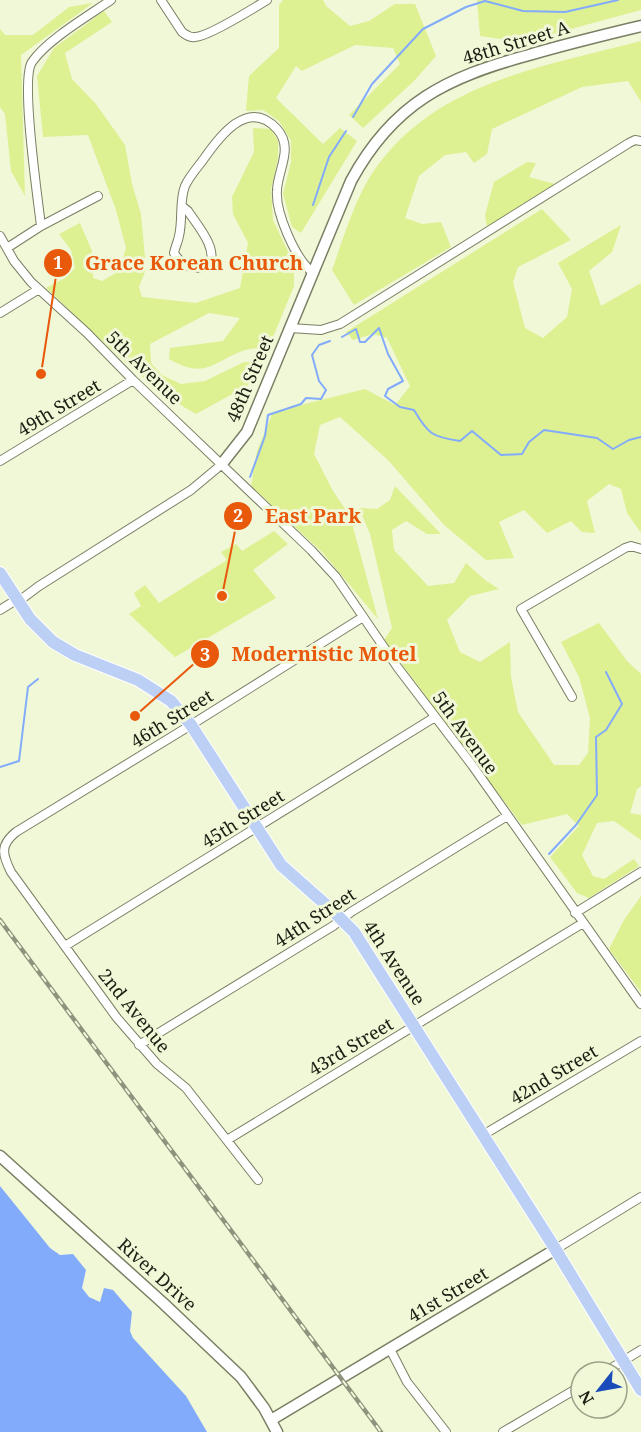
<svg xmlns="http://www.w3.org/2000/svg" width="641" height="1432" font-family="'Noto Serif',serif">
<rect width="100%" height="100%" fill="#f1f8d8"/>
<path fill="#ddf092" d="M283,0H323L326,6L350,26L369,21L395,4H415L436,56L414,81L363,128L349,115L400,64L393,48L355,45L302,71L296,66L276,98L323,144L340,128L357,141L301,233L292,227L283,194L291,162V141L279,121L263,110L246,111L249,76L279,48V5Z
M477,0H641V10L523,42L480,36Z
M93,3L21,55L25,196L11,171L5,114L0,107V29L5,35H33L69,7Z
M104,11L112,22L65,53L72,79L96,104L125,145L132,184L141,214L146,269L139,287L142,297L196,303L240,288L248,243L233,214L232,197L254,152L253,128L271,129L278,141V158L271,190L273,220L294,264V286L269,347C261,348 253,348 245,350C212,362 206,380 169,359L170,348L223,341L240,318L209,313L150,344L151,363L162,375L181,384L205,381L244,362L265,363L247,386L196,414C138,381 94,332 46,288L65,278L75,268L71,250L59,234L80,223L92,251L93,278L102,281L119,271L126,248L116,210L88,135L43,137L37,76L54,48Z
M641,41V102L628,81L582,87L492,129L487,154L474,163L466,152L445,155L419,176L405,218L422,224L441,222L451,247L354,305L332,270C344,237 356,194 378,165C440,81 546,66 641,41Z
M527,162L536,163L529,177L555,184L487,228L485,215L494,182Z
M542,209L571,240L518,267L513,282L525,328L543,338L567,317L572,289L558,263L621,225L612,252L589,271L601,306L641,283V533L627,513L621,489L609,484L587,501L595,533L582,532L571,521L547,533L524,510L499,522L514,558L486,560L444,525L389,461L340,417L320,425L314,454L333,491L350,516L378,619L323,553L251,486L257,451L273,412L365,389L395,405L410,386L387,338L373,334L353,340L346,332Z
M395,486L441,534H427L406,521L392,530L394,550L428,586L454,583L466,563L485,580L499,589L470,596L447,620L460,652L480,662L510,642L511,677L518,712L554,765H579L588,753L590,718L579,677L561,642L599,623L627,661L641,674V786L637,789L630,813L641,815V840L614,821L597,823L582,855L593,876L604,879L634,859L639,866L589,898L577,893L550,857L579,826L567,814L522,825L384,640L392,628L370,534L359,508L377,509L390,500Z
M274,531L288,544L253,570L276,598L175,657L129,614L141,606L134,593L145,585L159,603L227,560L221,552L236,544L242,551Z
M641,896V992L609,949L624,920Z"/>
<path fill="#82abfb" d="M0,1186L50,1248L60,1255L73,1254L86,1270L82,1288L89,1297L100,1302L104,1288L113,1290L132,1312L130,1331L133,1338L186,1396L207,1432H0Z"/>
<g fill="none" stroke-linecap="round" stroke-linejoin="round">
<path stroke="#82abfb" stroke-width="2" d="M353,117L372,84L423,29L466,7L485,1L523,11L565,12L618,0
M313,205L329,157L346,131
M342,337L356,329L360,342H365L379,328L388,354L403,381L388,389L385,396L400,407L414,410C428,434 432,437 460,441L472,431L501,455L522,454L529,442L544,430L597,438L613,449L629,440L641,437
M250,477L265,436L268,415L301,404L306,398L321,399L326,390L319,381L312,355L319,345L330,341
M0,767L19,761L28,687L38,679
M549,854L576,825L597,795L596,737L606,730L622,704L606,672"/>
<defs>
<path id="street" d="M161,0L182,32C186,35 190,38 195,37C208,37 254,8 267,0
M183,207L188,211C197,225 219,249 209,266C194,270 182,267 174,253C175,247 178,242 179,236C183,220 179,201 185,186C189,177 197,168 203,160C219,137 248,97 277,129C294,148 278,169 277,190C275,212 295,258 312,272
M41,226C38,199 20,79 32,62C47,40 88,16 111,0
M0,236L14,261L31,282L87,333L133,380L311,550L336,577L398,668L472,765L641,1004
M7,248L41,226L98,196
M0,313L39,289
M290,328L321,330L340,324L629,143L635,140L641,141
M0,461L133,380
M0,610L16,600L23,598L39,586L191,490L221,465
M572,697L521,609L625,548L631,546L641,549
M575,913L641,872
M65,946L435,717
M139,1045L333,926L351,912L507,816
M483,1135L641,1041
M227,1140L583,923
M258,1180L186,1088L157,1064L117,1018L11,872C2,854 0,845 16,832L191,725L363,617
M556,1249L641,1197
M390,1349L407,1382L446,1432
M605,1372L641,1350
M503,1432L581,1386"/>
<path id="secondary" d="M221,465L247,432L351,181C393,103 447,77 529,55C566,44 604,35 641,26
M0,1156L163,1303L241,1377L264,1408L277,1432
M271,1420L556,1249"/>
<path id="primary" d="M0,573L30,619L53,642L75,655L138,680L171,701L191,725L281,865L334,912L354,932L551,1242L641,1390"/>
</defs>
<use href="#street" stroke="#797f63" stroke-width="10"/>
<use href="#secondary" stroke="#797f63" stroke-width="13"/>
<use href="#primary" stroke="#fff" stroke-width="14"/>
<use href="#street" stroke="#fff" stroke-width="8"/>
<use href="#secondary" stroke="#fff" stroke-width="10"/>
<use href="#primary" stroke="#bcd0f5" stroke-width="12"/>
<defs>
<path id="rail" d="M0,920L381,1432"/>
</defs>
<use href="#rail" stroke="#8e937d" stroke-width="4.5"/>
<use href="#rail" stroke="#f1f8d8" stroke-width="2" stroke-dasharray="7" stroke-linecap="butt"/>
</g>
<g text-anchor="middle" stroke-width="6" stroke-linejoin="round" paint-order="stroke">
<g font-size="18" fill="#1c1e13" stroke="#f1f8d8">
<text transform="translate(516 43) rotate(-17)" y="6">48th Street A</text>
<text transform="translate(144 368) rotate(44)" y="6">5th Avenue</text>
<text transform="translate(250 379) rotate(-67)" y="6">48th Street</text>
<text transform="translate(59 408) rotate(-31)" y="6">49th Street</text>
<text transform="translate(172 719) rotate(-32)" y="6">46th Street</text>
<text transform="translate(465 733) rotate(54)" y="6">5th Avenue</text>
<text transform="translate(243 819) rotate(-32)" y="6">45th Street</text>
<text transform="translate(315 918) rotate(-33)" y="6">44th Street</text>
<text transform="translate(394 963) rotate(57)" y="6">4th Avenue</text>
<text transform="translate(134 1011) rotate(51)" y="6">2nd Avenue</text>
<text transform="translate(351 1047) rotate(-31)" y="6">43rd Street</text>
<text transform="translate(554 1075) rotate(-31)" y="6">42nd Street</text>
<text transform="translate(157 1275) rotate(42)" y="6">River Drive</text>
<text transform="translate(448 1295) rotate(-31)" y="6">41st Street</text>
</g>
</g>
<path fill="none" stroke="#e8590c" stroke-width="2" d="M41 374L58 263M222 596L238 516M135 716L205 654"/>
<g fill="#e8590c" stroke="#f1f8d8" stroke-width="2">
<circle cx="41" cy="374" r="6"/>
<circle cx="222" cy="596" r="6"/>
<circle cx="135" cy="716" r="6"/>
<circle cx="58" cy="263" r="15"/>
<circle cx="238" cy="516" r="15"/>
<circle cx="205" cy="654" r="15"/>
</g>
<g font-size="18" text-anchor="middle" font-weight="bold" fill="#fff">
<text x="58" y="269">1</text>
<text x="238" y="522">2</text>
<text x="205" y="661">3</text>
</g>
<g font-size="20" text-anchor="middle" font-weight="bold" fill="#e8590c" stroke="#f1f8d8" stroke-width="6" stroke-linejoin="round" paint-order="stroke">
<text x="194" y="270">Grace Korean Church</text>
<text x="313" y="523">East Park</text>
<text x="324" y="661">Modernistic Motel</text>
</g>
<g transform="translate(599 1390) rotate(239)"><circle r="28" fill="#f1f8d8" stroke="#9ca189" stroke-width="1.5"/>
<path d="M0-4.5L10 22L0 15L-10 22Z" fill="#1b4cb9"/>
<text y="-9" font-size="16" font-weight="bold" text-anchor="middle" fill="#1c1e13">N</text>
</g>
</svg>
